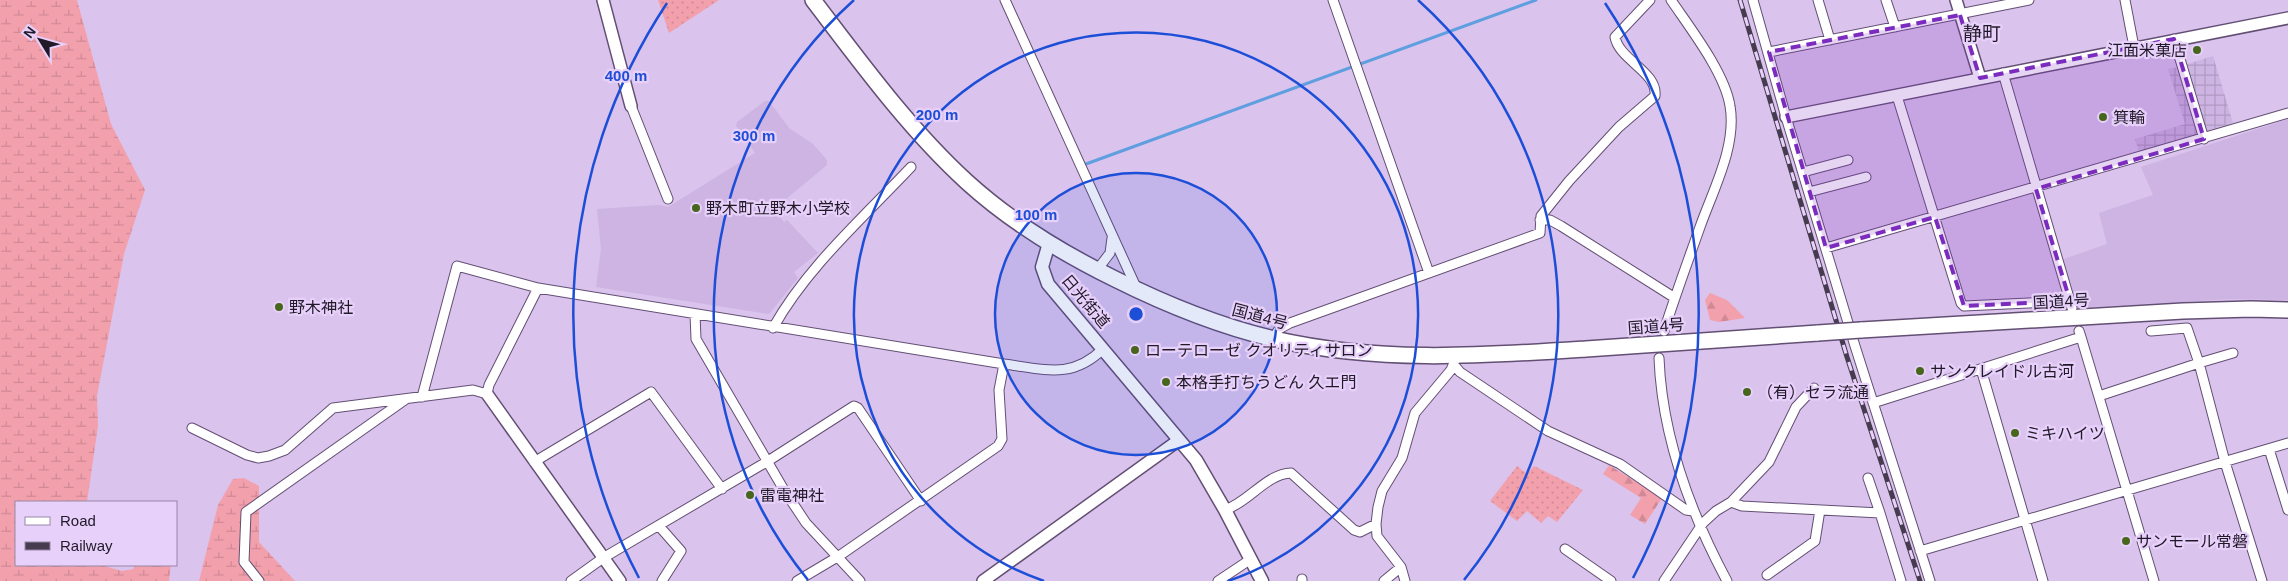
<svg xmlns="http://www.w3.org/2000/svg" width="2288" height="581" font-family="Arial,'Noto Sans JP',sans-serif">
<defs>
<pattern id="industrial-grid" width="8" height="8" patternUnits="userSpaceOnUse" patternTransform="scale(1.25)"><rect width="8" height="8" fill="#cdb4e2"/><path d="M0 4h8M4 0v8" fill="none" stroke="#b09ac2"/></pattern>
<pattern id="grass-dots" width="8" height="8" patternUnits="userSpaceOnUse" patternTransform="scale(1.25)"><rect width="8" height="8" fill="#f3a0ad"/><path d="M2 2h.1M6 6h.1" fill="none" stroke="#d08995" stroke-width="1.8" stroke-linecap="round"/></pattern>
<pattern id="forest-firs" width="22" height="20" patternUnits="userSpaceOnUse" patternTransform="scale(1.25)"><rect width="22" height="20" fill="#f3a0ad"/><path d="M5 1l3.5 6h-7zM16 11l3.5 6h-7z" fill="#d08995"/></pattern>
<pattern id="wetland-marsh" width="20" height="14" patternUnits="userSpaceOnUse" patternTransform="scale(1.25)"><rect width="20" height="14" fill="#f3a0ad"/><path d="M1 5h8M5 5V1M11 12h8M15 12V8" fill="none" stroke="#d08995"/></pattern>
</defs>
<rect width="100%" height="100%" fill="#dac3ed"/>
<path fill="#cdb4e2" d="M765,101H769L789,128L813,144L827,160V165L774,209L784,222L787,220L818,253L794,272L798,278L769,314L596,287L601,249L597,209L659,205L668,207L755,153L736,126L737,122Z
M2288,119V300L2232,299L2075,308L2061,260L2107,244L2099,213L2153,195L2141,167Z"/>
<path fill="url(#industrial-grid)" d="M2213,56L2233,123L2207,131L2187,64Z
M2178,67L2199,137L2140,155L2135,139L2185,124L2168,69Z"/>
<path fill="url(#grass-dots)" d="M658,0H719L669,33Z
M1517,466L1527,474L1534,466L1583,490L1557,522L1548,516L1541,523L1527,511L1517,521L1490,501Z"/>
<path fill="url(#forest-firs)" d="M1710,293L1727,300L1745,318L1719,322L1710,320L1705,300Z
M1609,465L1662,498L1645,524L1630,515L1641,498L1603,474Z"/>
<path fill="url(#wetland-marsh)" d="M0,0H77L111,124L145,190L124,254L97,396L98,426L87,502H16V565H101L122,571L133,569L135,565H171L169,581H0Z
M244,478L259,486V542L295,581H199L218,505L233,479Z"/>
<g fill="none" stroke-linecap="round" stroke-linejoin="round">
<path stroke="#5f9fdf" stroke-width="3" d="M1086,164L1536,0"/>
<defs>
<path id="minor" d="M1005,0L1136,287
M1333,0L1429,273
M1753,0L1786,117L1855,346L1930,581
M1818,0L1830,40
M1886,0L1895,27
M2125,0L2134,47
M2174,39L2204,139
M1769,52L2029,0
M2003,73L2072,308
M1897,96L1961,303L1964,306L2070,301
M631,106L668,199
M1803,172L1848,160
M1809,192L1866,177
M1540,220H1550L1561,226L1675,298
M1826,248L2288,113
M1097,270L1110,253L1112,238
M695,314L696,339L784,490L806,523L860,581
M773,328C807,267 864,217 911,167
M1664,331C1675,296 1688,261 1700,227C1713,190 1737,146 1730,106C1725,73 1690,28 1671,0
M2081,337L2154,581
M1273,339L1279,329L1290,323L1540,233L1541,216L1569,181L1619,127L1655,96C1658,72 1619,60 1615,37L1650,0
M2233,353L2199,363L2225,462L2262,581
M1659,358C1662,437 1690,512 1727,581
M1454,365L1460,372L1548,431L1620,464L1686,510L1693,511
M1981,369L2043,581
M2099,396L2199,363L2187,328L2151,331
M422,397L457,266L538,288L1004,364C1044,369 1071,380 1103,349
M1873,403L2081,337L2079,331
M192,428L247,455L258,458L269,456L285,450L333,408L473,390L487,394L489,385L538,288
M2269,449L2288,510
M534,462L651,392L722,489
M1868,478L1880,513
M1731,502L1742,506L1880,513L1901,581
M1225,510C1249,502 1266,474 1291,473L1354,530L1360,532L1376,524
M659,526L681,551L662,581
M1565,549L1611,581
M1920,551L2288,443
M1767,575L1815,541L1820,510
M259,581L244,562L246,512L406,399
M571,581L603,558L768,461L854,406L858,408L921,501
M797,581L839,556L998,446L1002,439L999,390L1004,364
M1218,581L1251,559
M1302,581V579
M1384,581L1401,567
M1405,581L1401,567L1377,536L1376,524L1378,507L1382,491L1402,458L1415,413L1451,370L1455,360
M1664,581L1703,523L1716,511L1731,502L1769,462L1796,407L1814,388"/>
<path id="tertiary" d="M603,0L631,106
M1956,0L1980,78
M1786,117L2288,18
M487,394L620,581
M983,581L1179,440"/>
<path id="secondary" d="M1049,243L1042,267L1048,284L1196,460L1225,510L1262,581"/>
<path id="trunk" d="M813,0C861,63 909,129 967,182C1011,222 1062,253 1115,279C1165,304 1219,326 1274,339C1379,363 1479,356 1586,349C1663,344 1741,338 1818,333
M1861,330L2183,311L2251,309L2288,310"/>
</defs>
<use href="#minor" stroke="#634f73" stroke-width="11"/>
<use href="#tertiary" stroke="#634f73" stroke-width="14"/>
<use href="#secondary" stroke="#634f73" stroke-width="15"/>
<use href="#trunk" stroke="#634f73" stroke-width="18"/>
<use href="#minor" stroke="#fff" stroke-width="9"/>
<use href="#tertiary" stroke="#fff" stroke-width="11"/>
<use href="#secondary" stroke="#fff" stroke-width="12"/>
<use href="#trunk" stroke="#fff" stroke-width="15"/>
<defs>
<path id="rail" d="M1740,0L1847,357L1920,581"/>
</defs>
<use href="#rail" stroke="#463b4f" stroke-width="5"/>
<use href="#rail" stroke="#e7d0fa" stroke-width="3" stroke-dasharray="9" stroke-linecap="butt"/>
<defs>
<path id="trunk-bridge" d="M1818,333L1861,330"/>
</defs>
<use href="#trunk-bridge" stroke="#634f73" stroke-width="18" stroke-linecap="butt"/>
<use href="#trunk-bridge" stroke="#fff" stroke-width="15"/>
</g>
<path fill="#7b2cbf" fill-opacity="0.2" stroke="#7b2cbf" stroke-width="4" stroke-dasharray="10 6" stroke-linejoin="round" d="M1960,15L1980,78L2174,39L2204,139L2036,189L2070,301L1964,306L1935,217L1826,248L1769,52Z"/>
<circle cx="1136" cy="314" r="141" fill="#1d4ed8" fill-opacity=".12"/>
<g fill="none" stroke="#1d4ed8" stroke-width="2.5">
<circle cx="1136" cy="314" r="141"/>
<path d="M1044 581A282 282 0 1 1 1228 581"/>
<path d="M808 580A422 422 0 0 1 854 0M1418 0A422 422 0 0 1 1464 580"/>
<path d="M639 578A563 563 0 0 1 667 3M1605 3A563 563 0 0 1 1633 578"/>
</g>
<g fill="#46661c" stroke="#e7d0fa" stroke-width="2">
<circle cx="2197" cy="50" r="5"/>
<circle cx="2103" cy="117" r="5"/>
<circle cx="696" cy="208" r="5"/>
<circle cx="279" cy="307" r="5"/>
<circle cx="1135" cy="350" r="5"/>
<circle cx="1920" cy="371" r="5"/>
<circle cx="1166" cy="382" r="5"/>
<circle cx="1747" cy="392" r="5"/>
<circle cx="2015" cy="433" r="5"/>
<circle cx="750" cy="495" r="5"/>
<circle cx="2126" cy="541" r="5"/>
</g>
<g text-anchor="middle" stroke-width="4.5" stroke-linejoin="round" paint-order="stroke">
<g font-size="16" fill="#211928" stroke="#e7d0fa" text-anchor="start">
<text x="2187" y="56" text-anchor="end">江面米菓店</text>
<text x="2113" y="123">箕輪</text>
<text x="706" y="214">野木町立野木小学校</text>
<text x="289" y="313">野木神社</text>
<text x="1145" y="356">ローテローゼ クオリティサロン</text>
<text x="1930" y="377">サンクレイドル古河</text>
<text x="1176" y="388">本格手打ちうどん 久エ門</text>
<text x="1757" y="398">（有）セラ流通</text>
<text x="2025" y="439">ミキハイツ</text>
<text x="760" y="501">雷電神社</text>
<text x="2136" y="547">サンモール常磐</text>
</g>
<g font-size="16" fill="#211928" stroke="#e7d0fa">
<text transform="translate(1086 301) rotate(50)" y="6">日光街道</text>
<text transform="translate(2061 301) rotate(-3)" y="6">国道4号</text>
<text transform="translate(1260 316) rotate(15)" y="6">国道4号</text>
<text transform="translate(1656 326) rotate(-4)" y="6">国道4号</text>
</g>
<g font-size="19" fill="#211928" stroke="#e7d0fa">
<text x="1982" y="40">静町</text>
</g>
</g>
<circle cx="1136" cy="314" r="8" fill="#1d4ed8" stroke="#e7d0fa" stroke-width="2.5"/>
<g font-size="15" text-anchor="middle" font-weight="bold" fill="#1d4ed8" stroke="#e7d0fa" stroke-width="4.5" stroke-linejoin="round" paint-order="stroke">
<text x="626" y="81">400 m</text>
<text x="937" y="120">200 m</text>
<text x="754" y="141">300 m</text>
<text x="1036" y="220">100 m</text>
</g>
<rect x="15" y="501" width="162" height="65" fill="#e7d0fa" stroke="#9887a6"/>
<rect x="25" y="517" width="25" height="8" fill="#ffffff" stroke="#9887a6"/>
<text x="60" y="526" font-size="15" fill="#211928">Road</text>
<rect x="25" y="542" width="25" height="8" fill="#463b4f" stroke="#9887a6"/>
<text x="60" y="551" font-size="15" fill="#211928">Railway</text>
<g transform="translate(40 40) rotate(307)" stroke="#e7d0fa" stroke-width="4" paint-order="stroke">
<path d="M0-4L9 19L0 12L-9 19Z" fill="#211928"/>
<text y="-8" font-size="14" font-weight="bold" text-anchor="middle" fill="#211928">N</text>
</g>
</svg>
